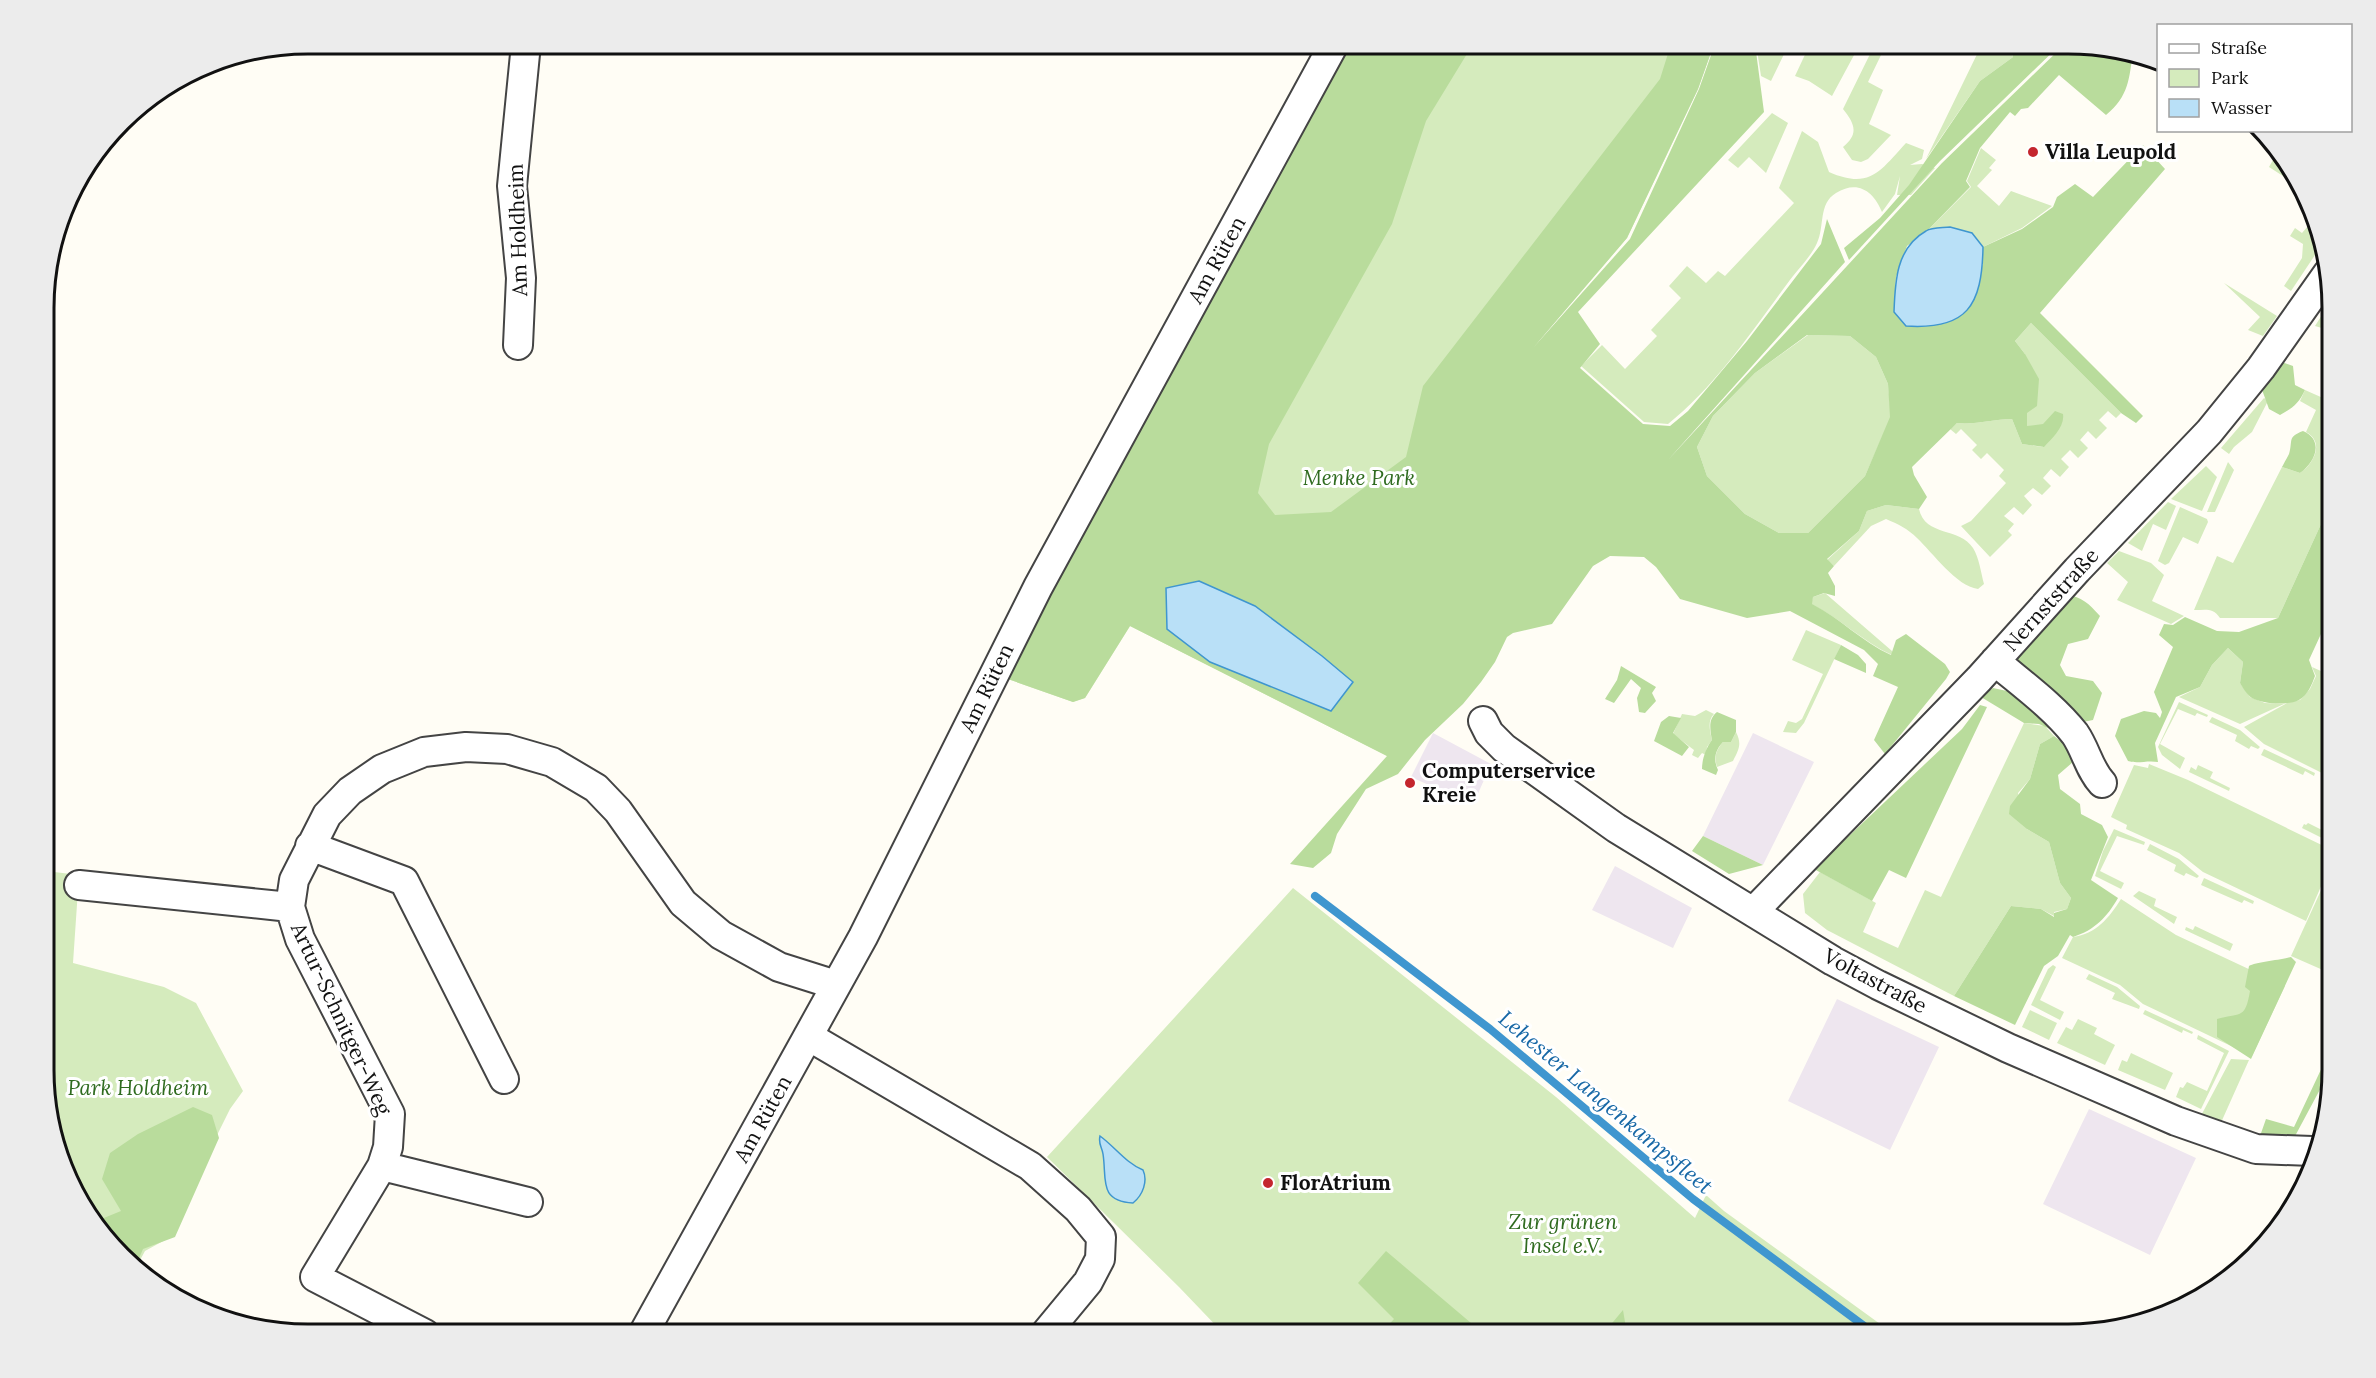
<svg xmlns="http://www.w3.org/2000/svg" width="2376" height="1378" font-family="Lora,serif">
<rect width="100%" height="100%" fill="#fffdf5"/>
<path fill="#eee6ef" d="M1433,733L1491,764L1473,805L1411,777Z
M1753,733L1814,762L1763,865L1703,836Z
M1615,866L1692,908L1673,948L1592,910Z
M1837,999L1939,1047L1890,1150L1788,1101Z
M2089,1109L2196,1158L2150,1255L2043,1204Z"/>
<path fill="#d5ebbd" d="M1350,44H1714L1698,89L1627,238L1532,349L1668,460L1387,756L1130,626L1085,698L1073,702L1005,678Z
M1756,44H1789L1771,81L1761,76Z
M1810,44L1820,45L1821,44H1832L1840,47L1842,44H1860L1832,96L1809,81L1795,76Z
M1982,44H2010L2013,57L1980,81L1926,159Z
M1873,48L1882,53L1868,82L1883,90L1869,124L1891,135L1868,159L1861,162L1852,160L1843,147C1859,134 1855,124 1843,109Z
M1772,113L1788,123L1766,173L1749,157L1738,168L1728,160Z
M1802,131L1818,142L1829,172C1870,190 1880,171 1906,143L1924,150L1922,159L1910,165L1922,164L1935,168L1911,195H1897L1900,176L1895,194L1882,212C1874,192 1858,179 1836,193C1818,204 1825,226 1817,243C1811,257 1796,271 1787,284C1753,330 1713,389 1668,424L1644,422L1581,366L1602,345L1625,369L1657,336L1651,330L1681,298L1669,286L1687,266L1706,283L1718,271L1725,276L1794,203L1779,188Z
M1981,148L1996,160L1989,168L1992,170L1977,186L1999,206L2011,191L2052,206L2022,228L1983,247L1972,233L1928,230L1971,187L1967,181Z
M2278,151L2288,161L2299,183L2297,185L2269,167Z
M2308,226L2321,235L2323,243L2291,291L2284,286L2302,258L2303,244L2290,236L2295,228L2302,233Z
M2224,283L2277,316L2263,336L2248,330L2260,317Z
M2332,299V331L2315,326Z
M2031,323L2121,413L2116,418L2108,411L2099,420L2107,428L2096,439L2088,431L2080,440L2088,448L2078,458L2070,450L2061,459L2069,467L2060,477L2051,469L2043,478L2051,486L2042,495L2033,488L2024,496L2032,505L2023,515L2014,507L2004,516L2014,524L2008,531L2012,535L1990,557L1961,526L1971,521L2006,483L1999,476L2004,470L1987,453L1981,459L1972,450L1977,445L1961,429L1956,434L1950,429L1957,423C1976,425 1993,419 2012,419L2022,444L2043,447L2047,425L2027,427L2025,354L2015,341Z
M1808,335L1850,336L1876,357L1888,384L1891,417L1865,476L1808,533H1779L1745,514L1707,476L1697,447L1713,416L1755,373Z
M2305,390L2332,402V500L2278,618H2220C2213,607 2205,610 2194,610L2217,556L2233,563L2282,467L2300,473C2314,464 2325,442 2306,432L2316,410L2300,401Z
M2264,398L2268,401L2252,432L2234,447L2229,454L2221,448Z
M2228,462L2234,470L2215,512H2207Z
M2206,466L2217,477L2202,511L2171,499Z
M2168,502L2176,506L2166,530L2153,524L2142,551L2128,543Z
M1886,505L1919,509C1925,537 1960,527 1973,548C1979,557 1981,573 1984,584L1978,589C1956,586 1933,553 1917,538C1908,529 1898,524 1886,519L1871,526L1834,566L1827,560L1859,531L1867,511Z
M2180,507L2207,519L2208,522L2198,544L2183,537L2169,563L2165,565L2158,561Z
M2119,551L2151,563L2164,575L2152,601L2184,616L2171,624L2117,600L2128,582L2107,563Z
M1825,593L1892,651V655C1863,642 1840,618 1811,604L1813,597Z
M1806,630L1841,645L1804,723L1796,733L1783,732L1788,721L1796,723L1802,719L1823,674L1792,660Z
M2228,648L2243,662L2240,683L2250,697L2265,703L2284,704L2240,724L2179,697L2200,687L2212,665Z
M2312,667L2332,676V778L2264,744L2244,727L2289,702L2300,700L2310,689L2316,676Z
M2179,702L2208,715L2207,717L2197,713L2195,716L2178,709L2160,744L2185,758L2180,769L2162,755L2158,747Z
M1706,710L1714,714C1707,721 1710,731 1712,740L1707,747L1706,755L1702,753L1698,758L1692,755L1694,750L1673,734L1682,714L1695,716Z
M2212,717L2240,730L2260,747L2258,749L2251,746L2249,749L2235,741L2237,735L2209,722Z
M2024,723L2045,726L2054,736L2040,744L2030,779L2018,793L2027,829L2049,842L2060,883L2071,898L2067,909L2054,912V916L2041,909L2011,906L1954,996L1827,930L1805,913L1803,894L1820,872L1876,903L1863,932L1898,948L1925,890L1941,897Z
M1736,732C1742,744 1739,749 1733,761L1717,767C1714,757 1716,750 1723,742H1731Z
M2264,749L2315,773L2314,776L2305,771L2303,775L2261,755Z
M2149,764L2188,780L2332,850V861L2306,921L2203,872L2179,853L2126,829L2127,825L2111,817L2134,765L2148,768Z
M2198,765L2213,772L2210,778L2230,788L2229,791L2189,772L2191,767L2196,770Z
M2332,821V843L2302,828L2304,824L2306,825L2308,823L2326,832Z
M2114,829L2145,842L2144,845L2117,836L2100,871L2124,883L2121,889L2095,876L2103,851Z
M2150,844L2179,859L2199,876L2197,878L2186,873L2184,876L2174,871L2176,865L2147,850Z
M46,871L79,875L73,963L164,987L196,1003L243,1091L230,1109L165,1240L145,1251L138,1264L88,1217L46,1104Z
M2332,873V974L2291,956L2323,886H2326Z
M2204,878L2254,901L2253,904L2244,900L2242,903L2201,885Z
M1293,888L1556,1097L1695,1218L1706,1195L1724,1211L1894,1334H1224L1179,1287L1047,1157Z
M2139,891L2156,899L2154,906L2177,917L2174,924L2133,896Z
M2121,899L2176,935L2285,986L2252,1056L2143,1004L2120,985L2062,958L2073,937C2096,934 2109,918 2121,899Z
M2195,926L2233,944L2230,951L2185,930L2186,927L2193,930Z
M2053,965L2056,967L2040,1000L2064,1012L2060,1020L2031,1005L2048,969Z
M2089,974L2117,987L2140,1006L2139,1009L2112,999L2115,993L2086,979Z
M2030,1010L2057,1023L2049,1040L2022,1027Z
M2145,1010L2193,1032L2192,1034L2183,1030L2182,1033L2143,1014Z
M2078,1019L2097,1028L2094,1034L2115,1045L2105,1065L2057,1043L2066,1027L2072,1030Z
M2198,1035L2229,1051L2201,1109L2176,1097L2180,1087L2183,1088L2187,1082L2207,1091L2224,1053L2197,1039Z
M2131,1053L2173,1073L2165,1090L2118,1070L2122,1060L2127,1062Z
M2231,1059L2249,1060L2215,1136L2195,1127Z"/>
<path fill="#b9dc9c" fill-rule="evenodd" d="M1350,44H1473L1426,121L1392,224L1269,444L1258,493L1275,515L1331,512L1406,457L1423,386L1660,79L1671,44H1714L1698,89L1627,238L1533,348L1630,239L1699,89L1715,44H1755L1764,112L1578,312L1600,344L1580,368L1643,424L1670,426L1688,411L1747,341L1821,244L1827,219L1845,262L1668,460L1942,163L2065,44L2133,52C2129,79 2129,96 2106,115L2059,75L2028,108L2021,109L2015,116L2010,112L1980,148L1966,181L1970,187L1928,230L1907,246L1896,277L1894,312L1983,265V247L2022,229L2053,207L2057,197L2075,184L2093,197L2143,145L2165,169L2040,313L2143,416L2136,423L2121,413L2031,323L2015,341L2025,354L2039,379L2037,406L2027,413V426L2043,424L2055,411L2063,414C2065,427 2052,438 2044,447L2022,444L2012,419C1993,419 1976,425 1957,423L1912,467L1914,475L1927,497L1919,509L1886,505L1867,511L1859,531L1827,559L1834,566L1828,573L1835,586V596L1824,593L1813,597L1812,604C1840,618 1862,642 1891,655L1896,640L1906,634L1945,664L1950,672L1946,679L1885,754L1874,740L1898,687L1873,676L1878,664L1864,650L1790,611L1747,618L1680,599L1656,567L1644,557L1610,556L1593,566L1552,624L1513,633L1507,637L1495,662L1481,682L1463,704L1425,740L1398,774L1366,789L1337,834L1331,853L1313,868L1290,864L1387,756L1130,626L1085,698L1073,702L1005,678ZM1807,335L1850,336L1876,357L1888,384L1890,417L1865,476L1808,533H1779L1745,514L1707,476L1697,447L1713,416L1755,373ZM1322,656L1331,711L1273,687Z
M2011,44H2061L1940,161L1849,260L1844,248L1880,218L1909,185L1980,81L2013,57Z
M2279,361L2293,366L2295,385L2305,390C2299,403 2293,408 2280,415L2269,409L2261,387Z
M2303,431C2324,440 2316,462 2300,473L2282,467C2284,463 2287,458 2289,454C2293,440 2287,437 2303,431Z
M2332,500V610L2309,660L2315,676C2312,684 2308,695 2299,700C2287,706 2263,704 2252,698C2247,695 2243,688 2240,683L2243,662L2228,648L2212,665L2200,687L2176,697L2155,743L2158,762C2147,760 2138,764 2128,761L2115,736L2121,719L2144,711L2156,713L2160,718L2162,712L2154,692L2173,647L2159,635L2164,624L2173,625L2185,617L2217,631L2239,632L2278,618Z
M2065,595C2082,596 2089,604 2100,616L2088,639L2068,644L2060,665L2066,676L2093,681L2102,693L2093,720L2083,722L2020,670L2013,651Z
M1841,645L1858,655L1866,664V673L1834,659Z
M1621,666L1656,687L1652,693L1656,701L1645,713L1639,712L1637,698L1641,688L1631,679L1614,703L1605,699L1617,680Z
M2016,682L2051,728L2050,729L2039,724L2024,723L1981,697L1993,688L2007,691Z
M1980,705L1987,707L1906,878L1889,870L1872,901L1814,869L1962,729Z
M1717,712L1736,720V732L1731,742H1723C1715,750 1713,760 1718,770L1716,775L1702,769C1702,759 1706,748 1712,740C1710,729 1708,719 1717,712Z
M1669,716L1681,718L1673,733L1689,747L1682,756L1654,741L1661,722Z
M2054,736L2072,750L2073,762L2058,775L2060,789L2080,804L2081,814L2102,825L2108,837L2091,880L2118,898C2107,917 2095,930 2073,937L2070,935L2058,956L2044,966L2015,1025L1954,996L2011,906L2041,909L2054,917V913L2067,909L2071,898L2060,883L2049,842L2027,829L2009,814L2010,806L2030,779L2040,744Z
M1703,836L1763,865L1729,874L1692,851Z
M2291,957L2296,962L2251,1059L2217,1037V1019C2241,1012 2245,1020 2250,991L2245,987L2249,966C2256,962 2280,960 2291,957Z
M2332,1046V1067L2294,1138L2260,1136L2266,1119L2294,1127Z
M193,1107L212,1115L219,1138L175,1237L143,1249L137,1263L94,1222L121,1211L102,1179L110,1153L138,1134Z
M1386,1251L1484,1334H1380L1394,1319L1358,1283Z
M1623,1310L1627,1334H1603Z"/>
<path fill="#b9e0f7" stroke="#3f96cf" stroke-width="1.5" d="M1950,227L1972,233L1983,247C1982,306 1967,330 1906,326L1894,312C1895,282 1896,248 1926,231C1932,227 1942,228 1950,227Z
M1199,581L1255,606L1322,656L1353,682L1331,711L1210,662L1167,629L1166,588Z
M1100,1136C1115,1147 1126,1163 1143,1170C1148,1181 1143,1195 1133,1203C1098,1201 1107,1179 1103,1154C1102,1147 1098,1144 1100,1136Z"/>
<g fill="none" stroke-linecap="round" stroke-linejoin="round">
<path stroke="#3f96cf" stroke-width="8" d="M1315,896L1490,1029L1693,1199L1875,1334"/>
<defs>
<path id="street" d="M518,345L521,278L512,186L526,44
M1995,661C2022,684 2053,706 2075,734C2086,750 2089,769 2102,783
M1483,721L1489,733L1504,748L1616,828L1833,961L1878,985L2008,1048L2176,1121L2256,1149L2312,1151
M310,846L404,881L504,1079
M79,885L290,907
M1754,911L1979,679L2077,570L2209,432L2261,368L2328,273
M808,1036L1030,1166L1078,1209L1101,1237L1100,1259L1088,1282L1045,1334
M382,1166L528,1202
M425,1334L315,1277L382,1166L388,1147L390,1114L300,939L290,907L294,880L327,815L350,791L382,769L424,752L466,747L507,749L552,762L596,788L618,811L683,903L721,935L779,967L836,985
M643,1334L863,937L1038,587L1334,44"/>
</defs>
<use href="#street" stroke="#444" stroke-width="32"/>
<use href="#street" stroke="#fff" stroke-width="28"/>
</g>
<g fill="#c4262e" stroke="#fff" stroke-width="2">
<circle cx="2033" cy="152" r="6"/>
<circle cx="1410" cy="783" r="6"/>
<circle cx="1268" cy="1183" r="6"/>
</g>
<g text-anchor="middle" stroke-width="6" stroke-linejoin="round" paint-order="stroke">
<g font-size="21" font-weight="bold" fill="#111" stroke="#fff" text-anchor="start">
<text x="2045" y="159">Villa Leupold</text>
<text x="1422" y="778">Computerservice<tspan x="1422" dy="24">Kreie</tspan></text>
<text x="1280" y="1190">FlorAtrium</text>
</g>
<g font-size="21" fill="#111" stroke="#fff">
<text transform="translate(518 230) rotate(-92)" y="7">Am Holdheim</text>
<text transform="translate(1217 260) rotate(-61)" y="7">Am Rüten</text>
<text transform="translate(2051 600) rotate(-48)" y="7">Nernststraße</text>
<text transform="translate(987 688) rotate(-64)" y="7">Am Rüten</text>
<text transform="translate(1875 981) rotate(28)" y="7">Voltastraße</text>
<text transform="translate(341 1019) rotate(65)" y="7">Artur-Schnitger-Weg</text>
<text transform="translate(763 1119) rotate(-61)" y="7">Am Rüten</text>
</g>
<g font-size="21" font-style="italic" fill="#2f6b1f" stroke="#fff">
<text x="1359" y="485">Menke Park</text>
<text x="138" y="1095">Park Holdheim</text>
<text x="1563" y="1229">Zur grünen<tspan x="1563" dy="24">Insel e.V.</tspan></text>
</g>
<g font-size="22" font-style="italic" fill="#1768a6" stroke="#fff">
<text transform="translate(1606 1102) rotate(40)" y="8">Lehester Langenkampsfleet</text>
</g>
</g>
<path d="M0 0H2376V1378H0ZM308 54H2068A254 254 0 0 1 2322 308V1070A254 254 0 0 1 2068 1324H308A254 254 0 0 1 54 1070V308A254 254 0 0 1 308 54Z" fill="#ececec" fill-rule="evenodd"/>
<path fill="none" stroke="#111" stroke-width="3" d="M308 54H2068A254 254 0 0 1 2322 308V1070A254 254 0 0 1 2068 1324H308A254 254 0 0 1 54 1070V308A254 254 0 0 1 308 54Z"/>
<rect x="2157" y="24" width="195" height="108" fill="#ffffff" stroke="#a0a0a0" stroke-width="1.5"/>
<rect x="2169" y="44" width="30" height="9" fill="#ffffff" stroke="#a0a0a0" stroke-width="1.5"/>
<text x="2211" y="54" font-size="18" fill="#111111">Straße</text>
<rect x="2169" y="69" width="30" height="18" fill="#d5ebbd" stroke="#a0a0a0" stroke-width="1.5"/>
<text x="2211" y="84" font-size="18" fill="#111111">Park</text>
<rect x="2169" y="99" width="30" height="18" fill="#b9e0f7" stroke="#a0a0a0" stroke-width="1.5"/>
<text x="2211" y="114" font-size="18" fill="#111111">Wasser</text>
</svg>
